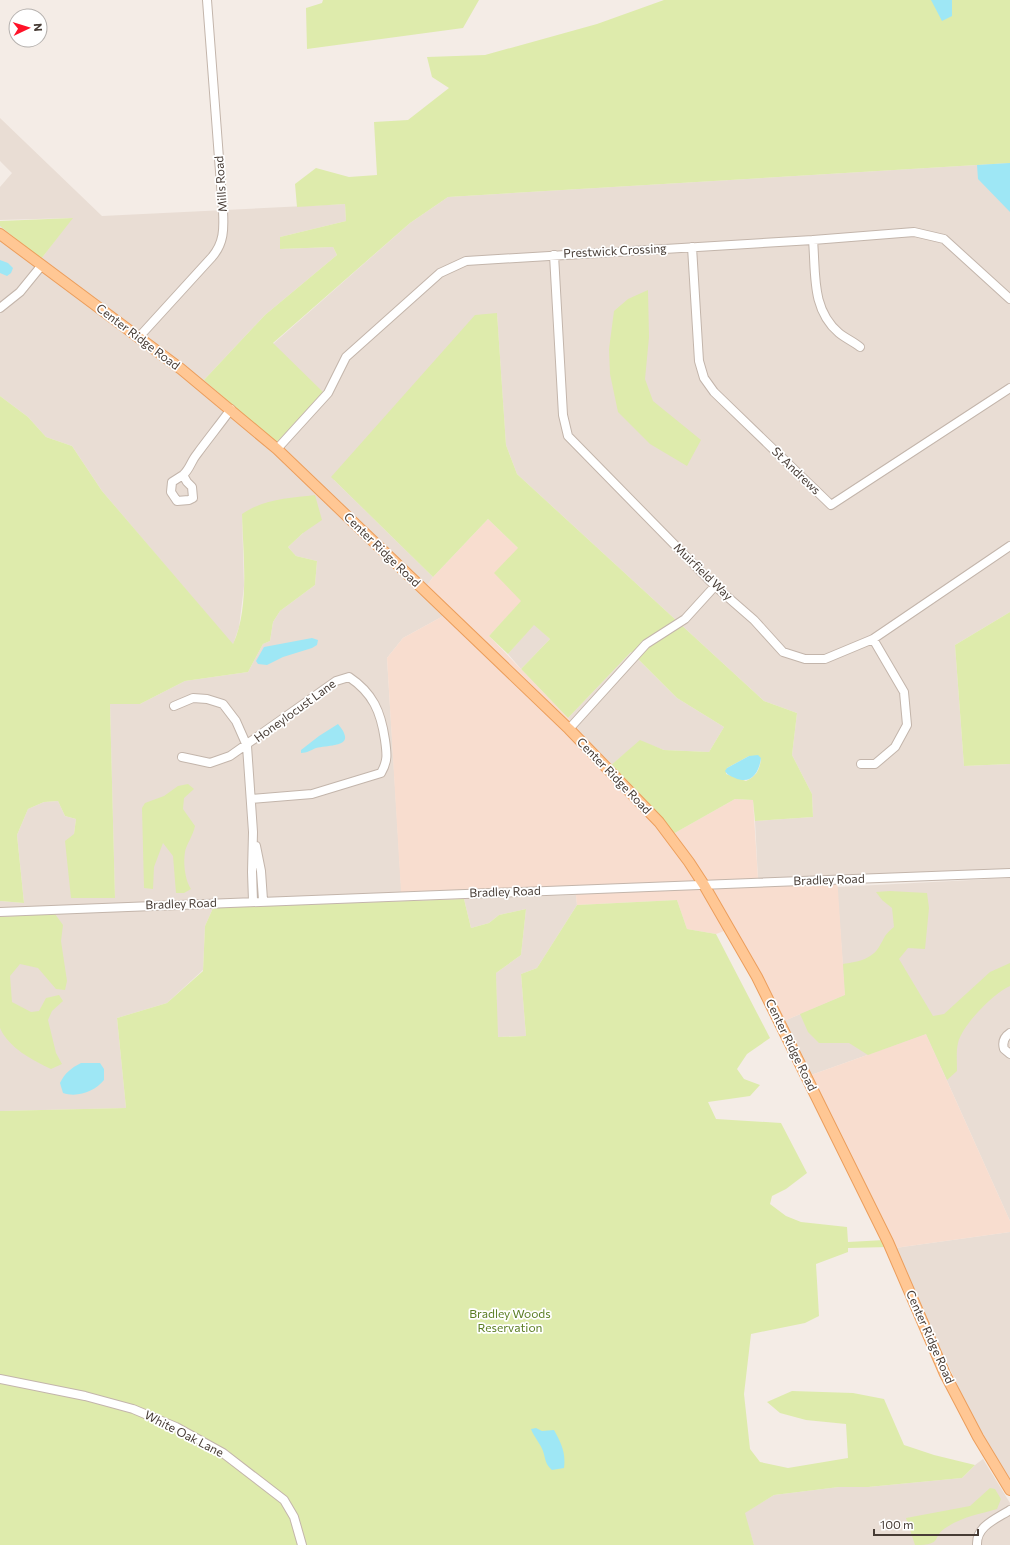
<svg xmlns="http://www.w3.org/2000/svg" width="1010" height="1545" font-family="Commissioner,sans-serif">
<rect width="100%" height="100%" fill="#f4ece6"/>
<path fill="#e9ddd4" d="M0,118L102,216L345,204L346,221L280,237V249L333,247L337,255L265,315L204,380L273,344L410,223L448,197L1010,163V612L955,645L964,766L1010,764V869L758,880L755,821L813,817L812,794L792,755L797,713L764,701L517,474L506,445L497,314L334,480L433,577L422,593L445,615L403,638L387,658L402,901L213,908L205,926L203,970L167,1003L117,1018L126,1108L0,1111V901L24,903L17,835L28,809L44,802L58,801L65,816L76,819L74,834L115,898L110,704H140L185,681L248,672L263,644L270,641L273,622L280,611L315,585L317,561L296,556L288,547L303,533L242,514L244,586L239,627L233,645L102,491L72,446L46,437L28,417L0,396V226L41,259L72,218L0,220V187L12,173L0,161Z
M534,624L550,639L521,669L508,654Z
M631,652L677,698L724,727L709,752L664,750L640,741L610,766L568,718Z
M1010,878V1221L926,1034L811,1075L784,1021L845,995L837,887Z
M576,895L577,905L537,968L521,974L526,1036L497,1037L496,973L521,955L526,909L499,915L489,923L471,928L464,899Z
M1010,1232V1479L976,1424L925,1316L895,1248Z
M983,1459L1010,1503V1545H754L744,1513L774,1495L839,1487H868L962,1478L975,1465Z"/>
<path fill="#f8ddcf" d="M488,519L518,548L522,601L489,636L568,718L673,834L735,799L753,800L758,879L837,876L845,995L784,1021L732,928L716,934L687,929L677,900L577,905L575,886L401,892L387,658L403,638L445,615L422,593L433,577Z
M926,1034L1010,1221V1232L895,1248L811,1075Z"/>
<path fill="#deebac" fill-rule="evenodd" d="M323,0H479L463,28L307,49L306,8L322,3Z
M664,0H1010V163L448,197L410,223L273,343L323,392L276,443L204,380L265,315L337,255L333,247L280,249V237L346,221L345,204L297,207L295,184L316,168L349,177L377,175L374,122L408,120L449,88L432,77L427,57L485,55L597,24Z
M73,218L41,259L0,226V221Z
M648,290L649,337L645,379L653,401L701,440L687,466L650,444L618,412L610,374L609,349L614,311L628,299Z
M497,313L506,445L517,474L764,701L797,713L792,755L812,794L813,817L755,821L753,800L735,799L673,834L610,766L640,740L664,750L709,752L724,727L677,698L631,652L568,718L521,669L550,639L534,625L508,654L489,636L521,601L494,573L518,548L488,519L433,577L331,477L475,315ZM749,756L761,758C760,769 757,776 746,781L726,774L727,768Z
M0,396L28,417L46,437L72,446L102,491L233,644C250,608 243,554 242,514C264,499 289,498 315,495L322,520L303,533L288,547L296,556L317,561L315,585L280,611L273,622L270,641L263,644L248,672L185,681L140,704H110L115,898H71L65,841L74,834L76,819L65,816L58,801L44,802L28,809L17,835L24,903L0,901Z
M1010,612V764L964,766L955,645Z
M188,784L194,789L184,798L183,809L195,826C193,836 186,845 185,852C183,863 185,880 191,889L184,893H176L173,856L163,843L154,867L153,889L144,888L142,808L145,803L164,796L178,786Z
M890,891L927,893L929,908L925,949L908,948L899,959L933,1016L944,1014L990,972L1010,963V986C994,993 962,1025 958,1043C956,1051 957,1062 957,1071L947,1080L926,1034L868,1055L849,1043H819L808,1032L800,1014L845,995L843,964C856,962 871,960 879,947C886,936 883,936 894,927L892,908L882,900L876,892Z
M464,899L471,928L489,923L499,915L526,909L521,955L496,973L498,1037L526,1036L521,974L537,968L577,905L677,900L687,929L716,934L770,1038L747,1054L737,1069L744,1079L760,1085L750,1096L708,1102L716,1119L781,1123L807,1173L786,1189L772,1196L770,1204L786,1216L801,1222L847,1227L848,1242L885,1240L888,1247L848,1248V1252L816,1264L819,1316L805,1323L751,1334L744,1394L750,1449L760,1462L788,1468L848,1458L846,1424L806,1420L780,1413L767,1402L792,1391L853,1393L884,1399L904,1445L934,1455L975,1465L962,1478L868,1487H839L774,1495L745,1513L754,1545H0V1111L126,1108L117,1018L167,1003L203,971L205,926L213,908Z
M55,914L63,925L61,941L67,981L65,990L56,989L38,968L20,964L10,976L12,1002L31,1012L39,1011L46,998L59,995L63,1001L52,1011L48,1020L56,1053L62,1064L51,1069C32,1060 9,1048 0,1028V917Z
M990,1488L995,1489L1001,1499L997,1509C980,1514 962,1517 947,1527C930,1537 945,1545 915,1545L906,1518L970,1506Z"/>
<path fill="#9ee7f5" d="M931,0H952V16L942,21Z
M1010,163V212L978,179L977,165Z
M0,260L8,263L13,268L11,273L7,276L0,273Z
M312,638L318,640L317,645L312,648L283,657L267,665L258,664L256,661L264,647Z
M338,724C358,748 331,744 316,748C311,750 307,753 301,753V750L319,736Z
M758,755L761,758C759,773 751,785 735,778C731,776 727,775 725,771L727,768L749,756Z
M81,1063H100L104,1069V1080C95,1091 78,1098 63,1093L60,1083C65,1073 71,1068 81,1063Z
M536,1428L542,1431L554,1430C561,1443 566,1452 564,1468L552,1470C545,1464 546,1460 543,1451C540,1443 534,1437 531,1429Z"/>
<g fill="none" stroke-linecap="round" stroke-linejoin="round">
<defs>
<path id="minor" d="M813,240C816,274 811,309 839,333C845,338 854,342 860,347
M692,247L699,361L704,378L714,392L831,505L1010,388
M554,255L563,415L568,436L715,586L754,620L783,652L805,659H825L873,639L1010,546
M0,308L20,292L42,265
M139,337L212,257C224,243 224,229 223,211L207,0
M277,449L328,393L346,357L440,273L466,261L813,240L914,232L944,239L1010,299
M183,475L187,482L192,487L193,498L189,500L177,501L171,492L172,482L183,475C190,469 191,461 197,454C208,439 220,424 231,409
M174,706L193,698L207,699L223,704L236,721L247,746L253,832L252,872L253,901
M569,729L646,644L685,619L715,586
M182,757L210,763L230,756L336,681L349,677C373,693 381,712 385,740C387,754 388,761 381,773L312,794L251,799
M861,764H875L895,747L907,725L904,692L873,639
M256,846L261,871L263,900
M0,912L1010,873
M1010,1033C1004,1037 1002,1042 1004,1049L1010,1054
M0,1379L85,1396L133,1409L176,1427L223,1453L284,1500L294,1517L302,1545
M977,1545C976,1526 996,1519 1010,1510"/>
<path id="major" d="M0,234L181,369L277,449L569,729L659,822L689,862L704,885L757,977L888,1242L945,1374L978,1437L1010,1490"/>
</defs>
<use href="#minor" stroke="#c3b5ab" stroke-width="10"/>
<use href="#major" stroke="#ec9e5c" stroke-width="12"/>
<use href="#minor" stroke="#fff" stroke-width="8"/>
<use href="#major" stroke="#ffc794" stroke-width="10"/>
</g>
<g text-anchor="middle" stroke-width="3.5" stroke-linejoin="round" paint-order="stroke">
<g font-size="12" fill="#473c35" stroke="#fff">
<text transform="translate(221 184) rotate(-94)" y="4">Mills Road</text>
<text transform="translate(615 251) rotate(-3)" y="4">Prestwick Crossing</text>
<text transform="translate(138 337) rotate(37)" y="4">Center Ridge Road</text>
<text transform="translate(796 471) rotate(44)" y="4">St Andrews</text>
<text transform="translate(382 550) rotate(44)" y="4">Center Ridge Road</text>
<text transform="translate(703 572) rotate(44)" y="4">Muirfield Way</text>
<text transform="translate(295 711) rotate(-36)" y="4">Honeylocust Lane</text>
<text transform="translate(614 776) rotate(46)" y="4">Center Ridge Road</text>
<text transform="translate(829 880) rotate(-2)" y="4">Bradley Road</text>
<text transform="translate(505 892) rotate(-2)" y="4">Bradley Road</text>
<text transform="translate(181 904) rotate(-2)" y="4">Bradley Road</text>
<text transform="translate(791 1045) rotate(64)" y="4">Center Ridge Road</text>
<text transform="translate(930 1337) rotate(66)" y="4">Center Ridge Road</text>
<text transform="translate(184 1434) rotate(27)" y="4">White Oak Lane</text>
</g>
<g font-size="12" fill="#5b7e24" stroke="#fff">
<text x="510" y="1318">Bradley Woods<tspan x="510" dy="14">Reservation</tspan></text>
</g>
</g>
<g transform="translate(28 28) rotate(86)"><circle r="19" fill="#ffffff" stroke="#b5b1ae"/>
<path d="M0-3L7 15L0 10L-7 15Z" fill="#ff1228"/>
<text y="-6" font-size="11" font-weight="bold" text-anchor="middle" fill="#473c35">N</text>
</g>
<path d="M874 1529v6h104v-6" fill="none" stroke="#473c35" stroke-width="2"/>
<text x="880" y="1529" font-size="12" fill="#473c35" stroke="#ffffff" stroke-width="3" paint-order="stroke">100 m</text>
</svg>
